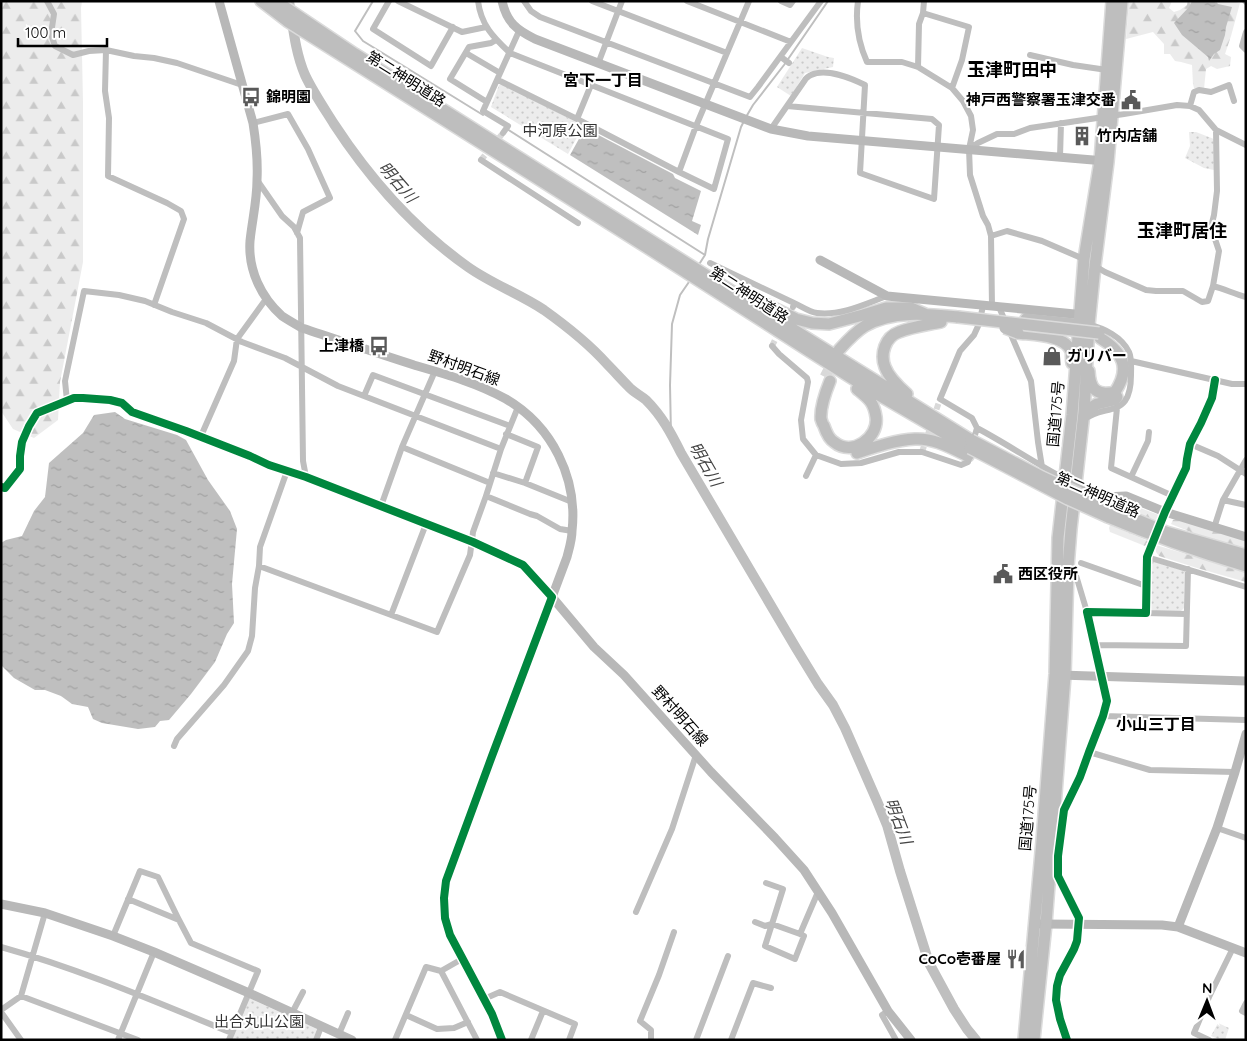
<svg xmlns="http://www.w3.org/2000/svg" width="1247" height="1041" font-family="Quicksand,'Noto Sans JP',sans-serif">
<defs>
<pattern id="green-dots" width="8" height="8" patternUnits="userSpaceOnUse" patternTransform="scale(1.25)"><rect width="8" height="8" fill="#ececec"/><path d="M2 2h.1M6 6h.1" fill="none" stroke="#c9c9c9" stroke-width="1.8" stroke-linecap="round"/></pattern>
<pattern id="forest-firs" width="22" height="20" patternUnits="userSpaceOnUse" patternTransform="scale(1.25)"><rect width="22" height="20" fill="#ececec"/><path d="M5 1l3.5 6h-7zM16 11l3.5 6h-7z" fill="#c9c9c9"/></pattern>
<pattern id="water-ripples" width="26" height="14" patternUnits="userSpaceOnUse" patternTransform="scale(1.25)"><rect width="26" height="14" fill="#bfbfbf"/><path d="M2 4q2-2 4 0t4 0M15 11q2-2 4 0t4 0" fill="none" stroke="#a2a2a2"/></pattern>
</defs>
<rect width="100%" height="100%" fill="#fff"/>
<path fill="url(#green-dots)" d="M802,48L828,57L834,58L833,67L805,73L791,96L777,87Z
M502,84L580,124L582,128L568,154L491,107L499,85Z
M1189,132H1196L1214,139V170L1204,168L1185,158L1190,146Z
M1152,561L1185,571L1184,608L1180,612L1151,611L1148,608L1149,563Z
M249,998L317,1029L313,1040H232Z
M1218,1023L1229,1028L1225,1040H1221L1211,1036Z"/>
<path fill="url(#forest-firs)" d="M1,1H82L81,8L83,102V262L60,382L58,420L34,438L13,429L1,411Z
M1129,1H1172L1169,8L1174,12L1180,10L1187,5V1H1232L1240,3L1231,36L1225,54L1231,57L1230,66L1217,69L1211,66L1206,69L1204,89L1194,88L1193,84L1192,65L1181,62L1175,61L1170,54H1164V44L1153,32L1126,39Z
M1127,503L1159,515L1160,518L1159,521L1119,507L1122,504Z
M1177,519L1246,541V549L1198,535L1171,524L1173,520Z
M1110,525L1148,541L1145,546L1110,532L1109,528Z
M1156,545L1246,572V582L1197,568L1159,556L1156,552Z"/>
<path fill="url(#water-ripples)" d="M1192,1H1213L1218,4L1232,7L1226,27L1225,35L1220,50L1214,54L1209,61L1208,57L1182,35L1174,23L1189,7Z
M585,128L673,174L675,178L701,191L692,221L701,225L698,235L570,155Z
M115,412L125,419L177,435L186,440L208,480L230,511L237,529L232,584L234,623L227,634L215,662L191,694L169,720L160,721L155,727L138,729L102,723L93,719L88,707L72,704L61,696L45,690H35L14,678L1,665V543L6,540L22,536L34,511L45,497L49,463L83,433L94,415Z"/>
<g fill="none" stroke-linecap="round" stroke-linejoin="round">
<path stroke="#bfbfbf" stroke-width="2" d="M373,1L355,31L363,41L483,115
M746,117L753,105L784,65L828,1
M507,129L705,255
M698,266L705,255L708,239L741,127L744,121
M671,435L670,385L672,324L680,295L691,279"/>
<path stroke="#bfbfbf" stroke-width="10" d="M289,1C293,26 295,52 305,75C313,92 324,108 334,124C370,179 414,229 468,267C492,284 520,294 544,310C565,325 590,345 607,364C614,371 621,379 628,386C633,392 640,395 646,400C662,416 671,433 681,453L796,648L818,684L833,705L845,728L877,801L887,825L900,871L929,963L954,1009L967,1029L976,1040"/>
<path stroke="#d9d9d9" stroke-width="6" stroke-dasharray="6 3" stroke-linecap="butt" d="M481,160L503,133
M772,346L780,330
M922,452L940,399
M1151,545L1165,512"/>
<path stroke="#d9d9d9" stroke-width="11" stroke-dasharray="11 5.5" stroke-linecap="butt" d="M825,377L835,358"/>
<defs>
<path id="highway" d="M261,1L287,21L662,257L809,351L877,394L970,448
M276,1L355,54L712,279L971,440
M756,299L796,319L812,323L829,324L863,315L886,308H911L925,314
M1026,319L1084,325
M1018,333C1033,335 1065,335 1071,351C1072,354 1071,360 1072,363
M839,350C847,341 855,332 865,326C893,310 928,314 958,317
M1089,371C1090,390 1097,396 1115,392C1131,368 1123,352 1100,338
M830,381C826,391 820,408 821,419C821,419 823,426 824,426C826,432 829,439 834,442C852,457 879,438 876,417C874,402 868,398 857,389
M907,394C899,387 889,378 885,367C880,354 885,337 899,332C912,327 927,325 941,322
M1084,412L1097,404L1114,400L1117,397
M857,453C875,447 895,440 915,439C934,438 951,448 968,456
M1114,510L1166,532L1246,555
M1108,517C1153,536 1199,552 1246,566
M1024,1040L1042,841L1055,674L1058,538L1072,415L1084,259L1100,161L1112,1
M1034,1040L1046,924L1065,676L1068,567L1071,529L1084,412L1089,325L1095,266L1108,162L1122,1"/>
</defs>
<use href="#highway" stroke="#dbdbdb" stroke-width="14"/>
<path stroke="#bebebe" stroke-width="6" d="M47,1L54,14L51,34L55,46L73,55L89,51L106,50L134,56L154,58L177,63L242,85
M389,1L373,29L431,66L453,27
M398,1L462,32L486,27
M478,1C481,25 493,37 510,53L728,139L714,189L679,172
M524,1L531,11L540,17L750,97L758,87L821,1
M592,1L727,53
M687,1L791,42
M781,1L790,5L793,1
M858,1C855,22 859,44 867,62H902L918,67L952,88L963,101L971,116L973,130L969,149L970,175L983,216L988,225L991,236L992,306
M1245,1L1246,2
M923,13L969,27L962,60L952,88
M1246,32L1242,46L1246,50
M106,50L105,91L109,118L108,176L167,203L181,211L184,219L154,305
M466,53L500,73
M1030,55L1073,65L1107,70
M781,57L789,63
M598,64L622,1
M918,67L919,24L923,13L924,1
M498,80L577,119
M591,85L577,119L679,172L696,126L749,1
M487,102L450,79L469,47L491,43L496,40
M1190,106L1194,92L1199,90L1211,92L1229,85L1234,101
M253,123L288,114L308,149L330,198L303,212L297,233
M771,129L805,80C805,79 810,75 811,75C826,68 851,78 865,85L860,173L934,199L939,125L932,119L787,106
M503,133L508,126L483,111L519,31
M969,149L978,143L997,134H1014L1030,128L1124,114L1177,105L1190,106L1199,110L1216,130L1246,145
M1060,157L1061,123
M481,160L578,223
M257,180L282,216L294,227L300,238L303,461L306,477
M991,236L1007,231L1042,241L1086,260
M710,263L794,303
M1095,266L1105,272L1146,290L1156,291H1183L1202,302L1208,301L1213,286L1219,251L1211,227L1214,215L1217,191L1216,130
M1213,286C1225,289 1234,294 1246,297
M793,307L794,303C801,306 809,312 817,313C841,316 865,304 887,296
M999,307L1031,381L1038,442L1042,467
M772,346L779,354L807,378L808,382L801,420L803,439L816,455L806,476
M1131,361L1232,384H1246
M364,396L373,375L510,426
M67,401L65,381L84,291L119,295L145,301L172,312L206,323L242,342L285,358L338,386L501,449
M1117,408L1111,468L1173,496
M1084,420C1097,408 1116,413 1125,401C1130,394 1131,384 1131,375C1131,368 1132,359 1129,352C1122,337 1104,328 1089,325
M977,428L972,418L940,399L960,351L974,335L979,324L983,306
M506,434L538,447L525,483
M201,436L234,361L237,339L266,299
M973,442L977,428C1007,444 1035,463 1065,479
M1190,444L1218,456L1246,474
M402,447L490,483
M816,455L841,464L861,463L899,452H922L961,465L968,462L970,454
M493,473L525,483L572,502
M1131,477L1148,441L1149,432
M1,487L5,488L20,469V456L22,442L29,426L37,413L74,398H83L110,400L122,403L132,412L186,431L250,456L269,465L306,477L473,542L523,565L552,597
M486,496L530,514L537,516L560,529L572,531
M1223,500L1246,505
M381,506L402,447L435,371
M1165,512L1186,468L1187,459L1190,444L1201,423L1212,398L1215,380
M1214,528L1223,500L1246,460
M1147,557L1246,587
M1081,563L1146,586
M259,566L260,547L287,471
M1068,567L1075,572L1087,612
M1146,613L1186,614
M391,615L426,524
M1094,645L1186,646L1188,569
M1103,716L1246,720
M174,746L177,739L224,685L248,651L252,636L255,588L259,566L437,632L470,555L473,532L486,496L501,449L518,407
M1089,752L1150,770L1235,772
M1217,828L1246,838
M128,899L179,920
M636,912L672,829L696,755
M755,922L765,926L772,924L783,889L766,883
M800,934L772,924L765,946L795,959L804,936L800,934L818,892
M113,936L140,871L158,877L179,920L191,943L258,971L229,1040
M1,947C80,969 156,1002 232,1033
M441,971L477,1040
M21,996L138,1040
M484,999L500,992L575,1024L569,1040
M1246,1003L1242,1011L1246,1013
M1,1010L21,996L45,913
M888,1011L882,1015L896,1040
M1,1012L21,1040
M292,1013L303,992
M406,1015L437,1029L454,1028L468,1022
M339,1034L348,1013
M118,1040L154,952
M316,1040L321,1027
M395,1040L426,967L441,971L462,959
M531,1040L543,1011
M651,1040V1030L640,1021L659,975L674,932
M696,1040L728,956
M731,1040L753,983L771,988
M1067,1040L1060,1019L1056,1000L1057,986L1060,975L1074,949L1077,941L1079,918L1058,876V856L1064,810L1080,777L1089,752L1103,716L1107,701L1087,612L1146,613L1147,557L1151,545
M1209,1040L1194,1033L1209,997L1233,948"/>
<path stroke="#b8b8b8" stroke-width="9" d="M219,1L253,123C256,142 258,161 257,180C257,201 252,221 250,241C248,270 261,297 282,316C288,320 295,324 302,328C339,340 376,353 414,365C445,374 477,383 506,399C552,426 578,478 572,531C572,540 569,549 567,557L446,881L444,898L445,918L450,935L492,1014L502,1040
M502,1C507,23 517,30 535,39L771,129L808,136L1105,161
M820,260L887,296L1085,315
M1071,482L1104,497L1126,496L1165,512L1246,537
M552,597L594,647L624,675L711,772L775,838L804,870L832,913L888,1011L911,1040
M1060,675L1246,681
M1,904L45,913L113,936L154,952L249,993L352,1040
M1041,924L1162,925L1178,927L1246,953
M1178,927L1217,828L1235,772L1246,734"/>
<use href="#highway" stroke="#bebebe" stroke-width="11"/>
<defs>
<path id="highway-bridge" d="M958,317L1099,333
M1005,328L1018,333
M971,440L1040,476L1114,510
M970,448L1068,499L1108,517"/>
</defs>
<use href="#highway-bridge" stroke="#dbdbdb" stroke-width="14" stroke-linecap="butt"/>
<use href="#highway-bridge" stroke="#bebebe" stroke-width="11"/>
<defs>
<path id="cycleway" d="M1,487L5,488L20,469V456L22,442L29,426L37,413L74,398H83L110,400L122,403L132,412L186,431L250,456L269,465L306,477L473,542L523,565L552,597L492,756L446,881L444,898L445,918L450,935L492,1014L502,1040
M1067,1040L1060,1019L1056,1000L1057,986L1060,975L1074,949L1077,941L1079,918L1058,876V856L1064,810L1080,777L1089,752L1103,716L1107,701L1087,612L1146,613L1147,557L1165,512L1186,468L1187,459L1190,444L1201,423L1212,398L1215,380"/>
</defs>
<use href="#cycleway" stroke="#fff" stroke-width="11"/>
<use href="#cycleway" stroke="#00873e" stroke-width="8"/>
</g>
<defs>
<symbol id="bus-bare" viewBox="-9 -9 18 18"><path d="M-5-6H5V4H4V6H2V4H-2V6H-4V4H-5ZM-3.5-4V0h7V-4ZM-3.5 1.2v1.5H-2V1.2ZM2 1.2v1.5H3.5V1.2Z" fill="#595959" stroke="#fff" stroke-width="2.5" paint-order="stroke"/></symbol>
<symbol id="civic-bare" viewBox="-9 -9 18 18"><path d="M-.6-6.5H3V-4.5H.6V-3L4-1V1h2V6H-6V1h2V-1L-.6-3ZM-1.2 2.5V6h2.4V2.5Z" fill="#595959" stroke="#fff" stroke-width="2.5" paint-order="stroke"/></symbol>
<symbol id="building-bare" viewBox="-9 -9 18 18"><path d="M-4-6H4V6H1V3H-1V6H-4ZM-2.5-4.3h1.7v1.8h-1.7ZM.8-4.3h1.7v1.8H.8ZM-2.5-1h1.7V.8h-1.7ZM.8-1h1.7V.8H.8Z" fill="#595959" stroke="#fff" stroke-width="2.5" paint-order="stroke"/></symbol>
<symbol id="shop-bare" viewBox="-9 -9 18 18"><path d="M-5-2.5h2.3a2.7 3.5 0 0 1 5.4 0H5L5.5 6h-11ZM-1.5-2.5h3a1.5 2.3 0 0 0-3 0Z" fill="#595959" stroke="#fff" stroke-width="2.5" paint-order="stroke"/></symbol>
<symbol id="restaurant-bare" viewBox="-9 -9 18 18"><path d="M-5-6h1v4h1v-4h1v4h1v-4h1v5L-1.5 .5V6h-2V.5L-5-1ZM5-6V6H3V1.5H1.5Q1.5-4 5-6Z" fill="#595959" stroke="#fff" stroke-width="2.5" paint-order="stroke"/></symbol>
</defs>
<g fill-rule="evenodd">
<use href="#bus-bare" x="237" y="83" width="28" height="28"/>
<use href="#civic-bare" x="1117" y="86" width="28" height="28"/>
<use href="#building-bare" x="1068" y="122" width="28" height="28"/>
<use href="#bus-bare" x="365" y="332" width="28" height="28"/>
<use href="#shop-bare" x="1038" y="342" width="28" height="28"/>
<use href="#civic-bare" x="989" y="560" width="28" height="28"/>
<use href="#restaurant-bare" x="1002" y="945" width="28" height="28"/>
</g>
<g text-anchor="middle" stroke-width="4" stroke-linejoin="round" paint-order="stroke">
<g font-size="15" fill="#000" stroke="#fff">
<text transform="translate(406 79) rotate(32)" y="5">第二神明道路</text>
<text transform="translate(749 295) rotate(33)" y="5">第二神明道路</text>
<text transform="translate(464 368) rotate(20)" y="5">野村明石線</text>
<text transform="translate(1056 414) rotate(-85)" y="5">国道175号</text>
<text transform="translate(1098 495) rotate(24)" y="5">第二神明道路</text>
<text transform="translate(680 716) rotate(48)" y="5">野村明石線</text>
<text transform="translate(1028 818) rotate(-85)" y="5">国道175号</text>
</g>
<g font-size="15" font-weight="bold" fill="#000" stroke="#fff" text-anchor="start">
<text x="266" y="102">錦明園</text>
<text x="1116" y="105" text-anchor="end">神戸西警察署玉津交番</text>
<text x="1097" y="141">竹内店舗</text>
<text x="364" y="351" text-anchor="end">上津橋</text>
<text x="1067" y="361">ガリバー</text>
<text x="1018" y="579">西区役所</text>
<text x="1001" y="964" text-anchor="end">CoCo壱番屋</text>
</g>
<g font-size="15" fill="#333" stroke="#fff">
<text x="560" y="136">中河原公園</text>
<text x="259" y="1027">出合丸山公園</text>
</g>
<g font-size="16" font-weight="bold" fill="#000" stroke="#fff">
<text x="603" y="86">宮下一丁目</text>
<text x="1156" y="730">小山三丁目</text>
</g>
<g font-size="16" font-style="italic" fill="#444" stroke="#fff">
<text transform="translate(398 182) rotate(49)" y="6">明石川</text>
<text transform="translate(706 464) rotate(60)" y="6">明石川</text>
<text transform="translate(899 821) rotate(69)" y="6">明石川</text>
</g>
<g font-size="18" font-weight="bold" fill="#000" stroke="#fff">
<text x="1012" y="76">玉津町田中</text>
<text x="1182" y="237">玉津町居住</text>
</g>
</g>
<rect width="1247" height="1041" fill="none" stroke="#000000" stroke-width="5"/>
<g transform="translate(1207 1001) rotate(1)" stroke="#ffffff" stroke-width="4" paint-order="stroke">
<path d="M0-4L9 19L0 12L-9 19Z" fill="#000000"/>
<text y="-8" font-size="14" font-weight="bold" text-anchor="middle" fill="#000000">N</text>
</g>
<path d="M18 38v8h89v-8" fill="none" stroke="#000000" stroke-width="2.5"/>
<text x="25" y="38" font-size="15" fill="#000000" stroke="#ffffff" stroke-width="4" paint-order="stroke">100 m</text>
</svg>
